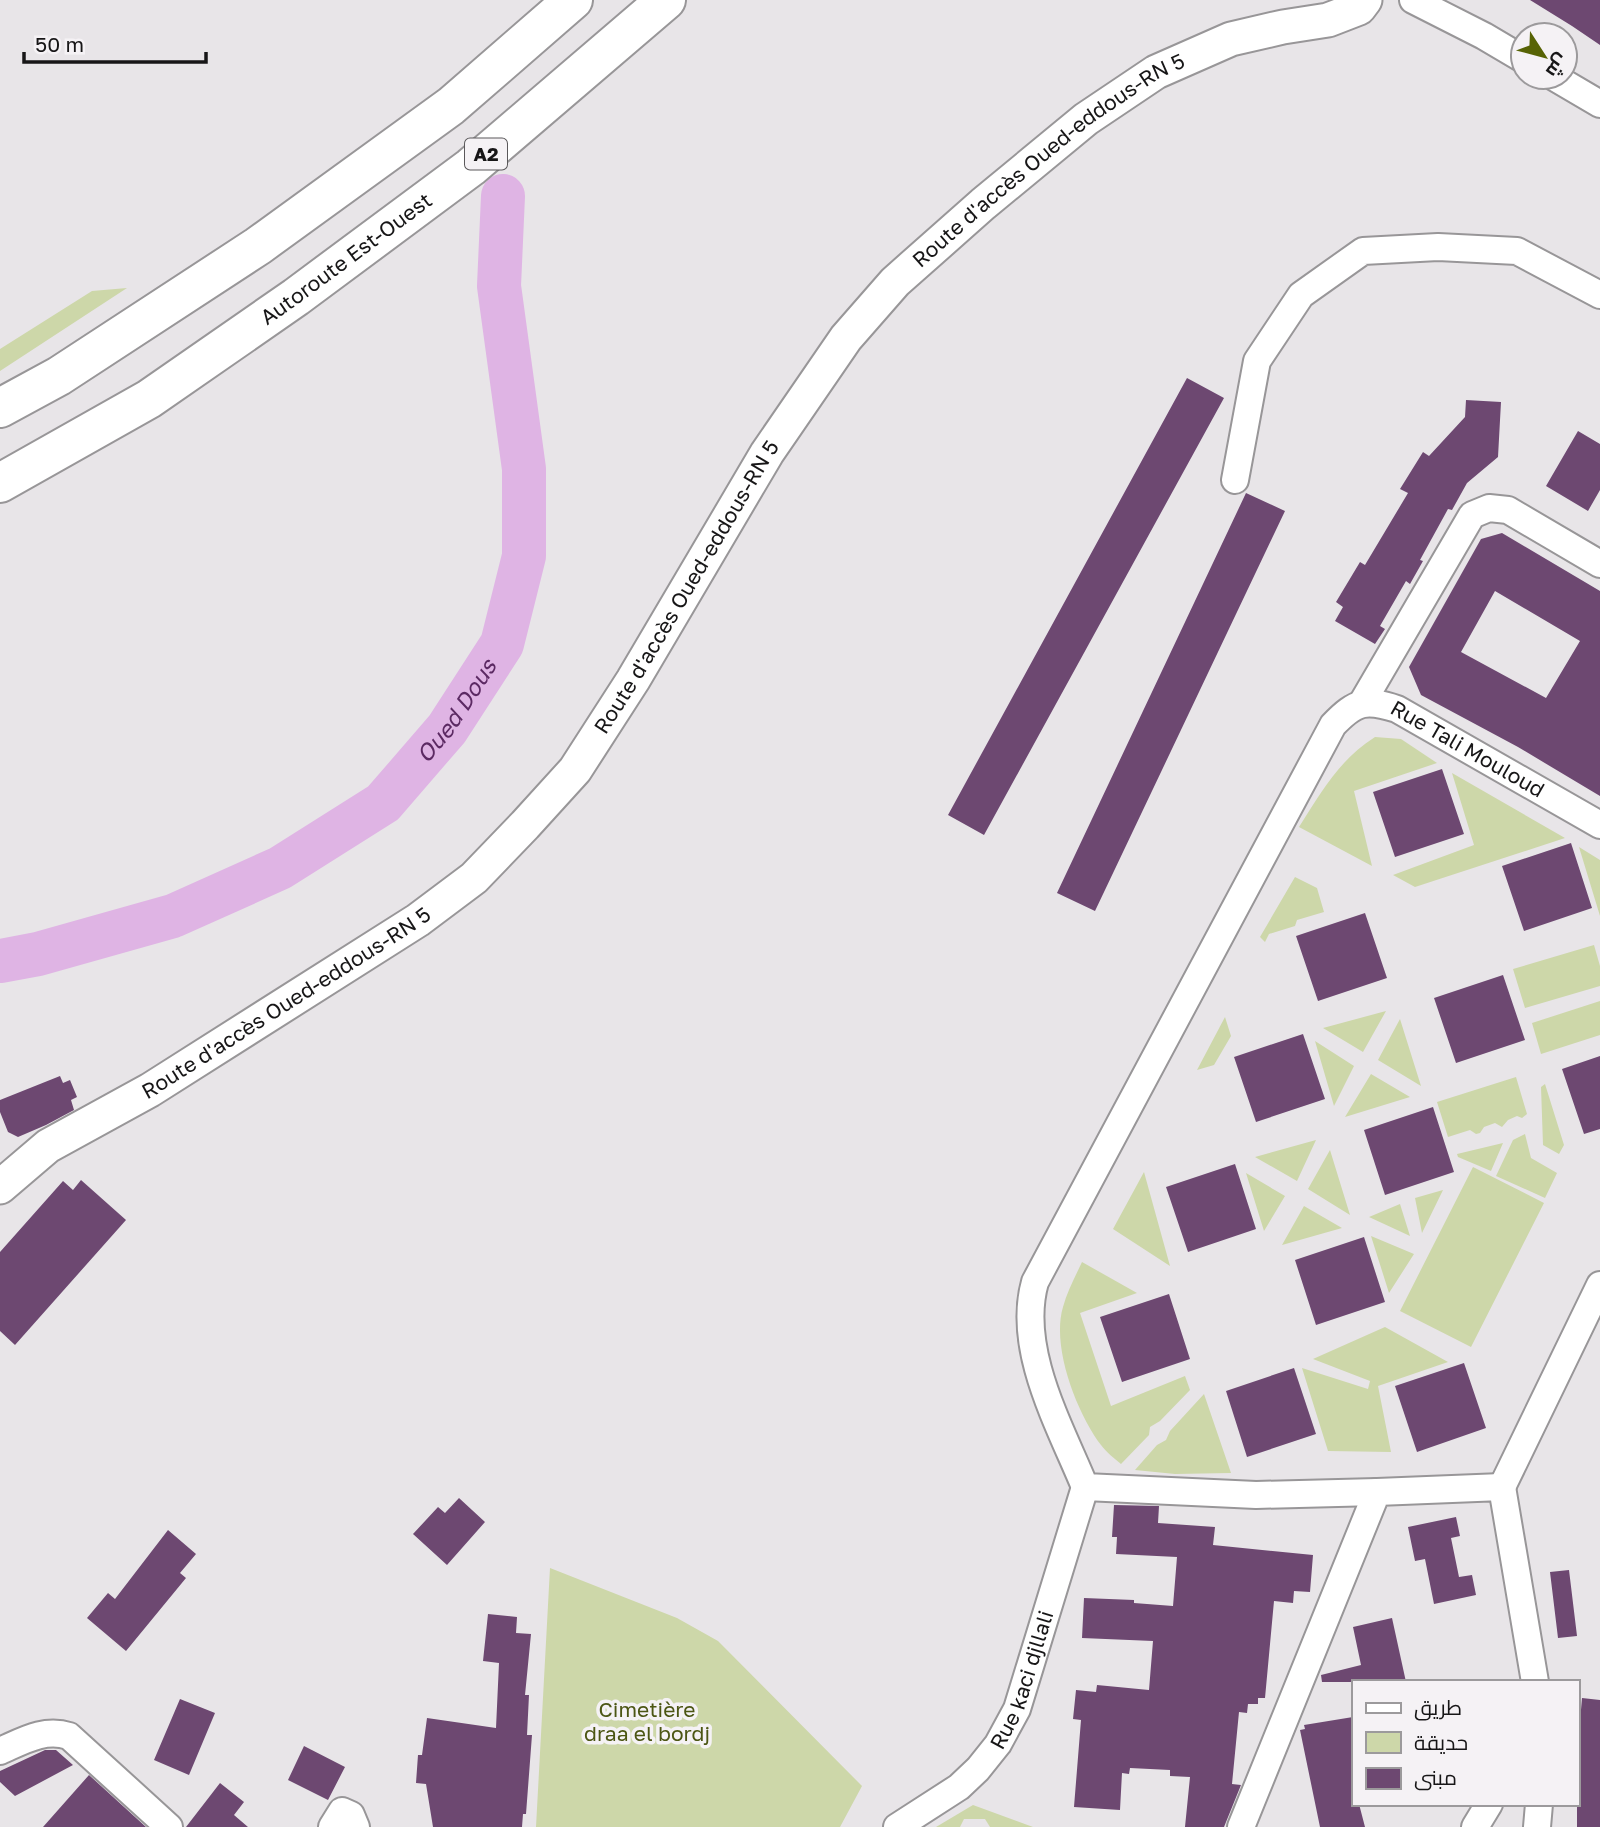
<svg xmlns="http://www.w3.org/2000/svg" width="1600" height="1827" font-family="'Golos Text',Cairo,sans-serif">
<rect width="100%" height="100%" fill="#e8e5e8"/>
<path fill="#cdd7a9" d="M127,288L0,371V349L92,291Z
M1375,737L1401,739L1437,763L1354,791L1372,866L1299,827C1322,791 1339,760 1375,737Z
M1452,773L1565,838L1415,887L1393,875L1474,845Z
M1579,847L1600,860V916Z
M1295,877L1317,888L1324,912L1297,920L1295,926L1269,934L1265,942L1260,937Z
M1594,945L1600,966V986L1525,1008L1513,969Z
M1600,1001V1035L1541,1054L1532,1023Z
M1386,1011L1363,1052L1323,1028Z
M1225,1017L1231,1036L1214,1065L1197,1070Z
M1400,1019L1421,1086L1378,1060Z
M1315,1041L1354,1066L1334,1106Z
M1371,1074L1410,1097L1345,1117Z
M1516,1077L1527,1114L1522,1118L1517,1116L1508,1120L1502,1127L1495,1123L1484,1127L1480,1133L1476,1134L1470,1130L1448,1137L1437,1102Z
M1545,1084L1564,1145L1559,1154L1543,1145L1541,1087Z
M1525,1134L1531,1158L1557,1173L1545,1198L1496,1176L1513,1140Z
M1316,1140L1297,1181L1255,1157Z
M1503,1143L1491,1171L1458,1157L1457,1154Z
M1330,1150L1350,1215L1308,1189Z
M1473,1167L1544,1203L1471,1347L1400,1311Z
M1144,1172L1170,1266L1113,1229Z
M1246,1173L1285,1196L1264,1231Z
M1443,1190L1422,1233L1415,1198Z
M1400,1204L1410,1236L1369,1217Z
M1304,1206L1342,1228L1282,1245Z
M1371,1236L1414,1254L1389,1293Z
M1082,1262L1137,1293L1080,1313L1111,1406L1185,1376L1190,1390L1160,1421L1150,1427L1149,1435L1121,1464C1114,1458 1106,1452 1101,1445C1077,1413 1051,1347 1063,1307C1067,1292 1075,1277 1082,1262Z
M1385,1327L1448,1362L1378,1386L1391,1452L1328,1451L1302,1368L1368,1389L1370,1381L1313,1359Z
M1204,1394L1231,1473L1175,1474L1135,1470L1157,1445L1166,1440L1170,1431Z
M550,1568L677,1618L718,1641L862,1786L840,1827H536Z
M973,1805L1033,1827H990L985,1819H964L960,1827H936Z"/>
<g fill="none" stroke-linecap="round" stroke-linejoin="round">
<path stroke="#dfb4e4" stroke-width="44" id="s1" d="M0,961L38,954L173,916L280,868L383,803L447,729L502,644L524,556V469L499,286L503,196"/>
</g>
<path fill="#6d4871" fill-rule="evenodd" d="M1530,0H1600V45L1572,26Z
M1187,378L1224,398L984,835L948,815Z
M1466,400L1501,402L1498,457L1467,483L1452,510L1448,509L1420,560L1423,561L1410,584L1406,581L1380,626L1385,629L1375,644L1335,621L1343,607L1336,602L1360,562L1365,565L1408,493L1400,489L1423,452L1429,456L1465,417Z
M1578,431L1600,444V490L1588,511L1546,486Z
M1246,493L1285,511L1095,911L1057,893Z
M1502,533L1600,591V796L1518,747L1421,695L1409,667L1481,539ZM1495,591L1580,641L1546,698L1461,652Z
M1442,769L1464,834L1395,857L1373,792Z
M1571,843L1592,908L1524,931L1502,866Z
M1365,913L1387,978L1318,1001L1296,936Z
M1503,975L1525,1040L1456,1063L1434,998Z
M1303,1034L1325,1099L1256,1122L1234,1057Z
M1600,1056V1129L1584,1134L1562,1069Z
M60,1076L63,1083L70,1080L77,1097L71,1100L74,1110L46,1125L18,1137L8,1132L0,1112V1100Z
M1433,1107L1454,1172L1385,1195L1364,1130Z
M1235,1164L1256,1229L1188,1252L1166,1187Z
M81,1180L126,1220L15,1345L0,1331V1252L63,1181L73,1190Z
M1364,1237L1385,1302L1316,1325L1295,1260Z
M1169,1294L1190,1359L1122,1382L1100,1317Z
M1464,1363L1486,1428L1417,1452L1395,1386Z
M1294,1368L1316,1434L1247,1457L1226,1391Z
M459,1498L485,1522L447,1565L413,1534L438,1507L445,1513Z
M1114,1505L1159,1506L1158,1523L1215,1527L1213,1545L1313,1555L1310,1592L1294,1591L1293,1603L1274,1601L1265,1698H1258V1704H1248L1247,1713L1239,1712L1232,1784L1241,1785L1224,1827H1185L1190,1777L1170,1776V1770L1130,1768L1129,1774L1122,1773L1120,1810L1074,1807L1081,1720L1073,1719L1076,1690L1096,1692L1097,1685L1149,1690L1153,1641L1082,1638L1084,1598L1134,1600V1603L1173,1606L1177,1557L1116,1554L1117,1537H1112Z
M1456,1517L1460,1536L1451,1538L1459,1577L1472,1575L1476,1595L1434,1604L1425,1559L1415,1561L1408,1527Z
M168,1530L196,1554L180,1573L186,1578L126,1651L87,1618L108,1593L115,1599Z
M1569,1570L1577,1636L1558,1638L1550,1572Z
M488,1614L517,1617L516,1633L531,1634L525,1695H529L527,1735H532L526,1814H523L522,1827H433L426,1784L416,1783L418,1755H422L427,1718L496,1728L499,1663L483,1661Z
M1392,1618L1406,1682H1322L1321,1675L1361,1665L1353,1627Z
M1582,1698L1600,1700V1827H1577V1756Z
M180,1699L215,1713L189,1775L154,1760Z
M1353,1717V1804H1359L1365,1827H1320L1300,1730L1305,1729L1304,1725Z
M304,1746L345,1767L328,1800L288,1780Z
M45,1750H56L73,1765L15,1796L0,1782V1771Z
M89,1775L146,1827H43Z
M220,1783L244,1802L234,1815L248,1827H186Z"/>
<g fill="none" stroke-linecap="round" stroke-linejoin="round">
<defs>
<g id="minor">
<path d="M1413,0L1484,36L1523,59"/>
<path d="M1554,77L1600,104"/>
<path d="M1235,480L1257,361L1301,295L1363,251L1438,247L1517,251L1600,295"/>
<path d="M1362,703L1472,515L1489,508L1508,510L1600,564"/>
<path d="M1502,1487L1600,1285"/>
<path id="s2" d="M1377,1492L1256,1495L1085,1487C1060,1426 1016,1349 1035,1282L1333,725C1356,701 1366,699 1397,709L1600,825"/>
<path d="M0,1751C23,1741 44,1728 69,1736L169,1827"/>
<path d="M332,1827L342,1811L351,1815L356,1827"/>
<path id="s3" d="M897,1827L959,1787L978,1769L998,1744L1017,1709L1085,1487"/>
<path d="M1241,1827L1377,1492L1502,1487L1535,1682"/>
<path d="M1475,1827L1489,1804"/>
<path d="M1537,1827L1539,1804"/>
</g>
<g id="major">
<path id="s4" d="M0,1187L48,1146L150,1090L418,920L474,878L525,825L575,770L633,680L767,453L846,338L895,282L983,204L1086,119L1156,72L1231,39L1283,27L1328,20L1359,8L1365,0"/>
</g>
<g id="highway">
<path d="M0,408L59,376L258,246L451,106L573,0"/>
<path id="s5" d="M0,483L149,399L296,297L471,167L666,0"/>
</g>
</defs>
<use href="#minor" stroke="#989698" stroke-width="30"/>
<use href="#major" stroke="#989698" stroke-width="37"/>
<use href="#highway" stroke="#989698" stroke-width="42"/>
<use href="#minor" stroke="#fff" stroke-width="26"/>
<use href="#major" stroke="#fff" stroke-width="33"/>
<use href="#highway" stroke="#fff" stroke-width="38"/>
</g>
<g text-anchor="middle" stroke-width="7" stroke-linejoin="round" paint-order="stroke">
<rect fill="#f5f2f5" stroke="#5a585a" stroke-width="2" x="465" y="138.5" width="42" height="31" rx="5"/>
<g font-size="19" font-weight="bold" fill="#171617">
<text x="486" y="161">A2</text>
</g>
<g font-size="21" fill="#171617" stroke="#f5f2f5">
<text dy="7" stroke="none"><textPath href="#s4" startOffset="1496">Route d'accès Oued-eddous-RN 5</textPath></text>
<text dy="7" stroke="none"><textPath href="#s5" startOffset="413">Autoroute Est-Ouest</textPath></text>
<text dy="7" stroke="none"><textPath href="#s4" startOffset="929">Route d'accès Oued-eddous-RN 5</textPath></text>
<text dy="7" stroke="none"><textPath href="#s2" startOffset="1292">Rue Tali Mouloud</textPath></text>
<text dy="7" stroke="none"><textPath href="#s4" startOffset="341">Route d'accès Oued-eddous-RN 5</textPath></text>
<text dy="7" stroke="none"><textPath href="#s3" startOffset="201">Rue kaci djllali</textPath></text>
</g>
<g font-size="21" fill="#4c5614" stroke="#f5f2f5">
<text x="647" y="1717">Cimetière<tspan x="647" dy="24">draa el bordj</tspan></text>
</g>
<g font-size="23" font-style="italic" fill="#5c2a63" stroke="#f5f2f5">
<text dy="8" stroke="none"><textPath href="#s1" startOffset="536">Oued Dous</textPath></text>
</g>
</g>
<rect x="1352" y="1680" width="228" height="126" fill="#f5f2f5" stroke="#9c9a9c" stroke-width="2"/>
<rect x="1366" y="1703" width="35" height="10" fill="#ffffff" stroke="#9c9a9c" stroke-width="2"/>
<text x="1414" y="1715" font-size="21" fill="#171617">طريق</text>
<rect x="1366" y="1732" width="35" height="21" fill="#cdd7a9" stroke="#9c9a9c" stroke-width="2"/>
<text x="1414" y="1750" font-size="21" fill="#171617">حديقة</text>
<rect x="1366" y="1768" width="35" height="21" fill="#6d4871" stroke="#9c9a9c" stroke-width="2"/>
<text x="1414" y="1785" font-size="21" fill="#171617">مبنى</text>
<g transform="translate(1544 56) rotate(126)"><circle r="33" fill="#f5f2f5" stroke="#9c9a9c" stroke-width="2"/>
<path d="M0-5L12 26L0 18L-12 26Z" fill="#576305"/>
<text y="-10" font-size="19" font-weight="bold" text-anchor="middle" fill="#171617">ش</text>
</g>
<path d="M24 52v10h182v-10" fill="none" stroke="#171617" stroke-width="3.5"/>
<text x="35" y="52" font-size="21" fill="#171617" stroke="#f5f2f5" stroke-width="5" paint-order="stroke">50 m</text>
</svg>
